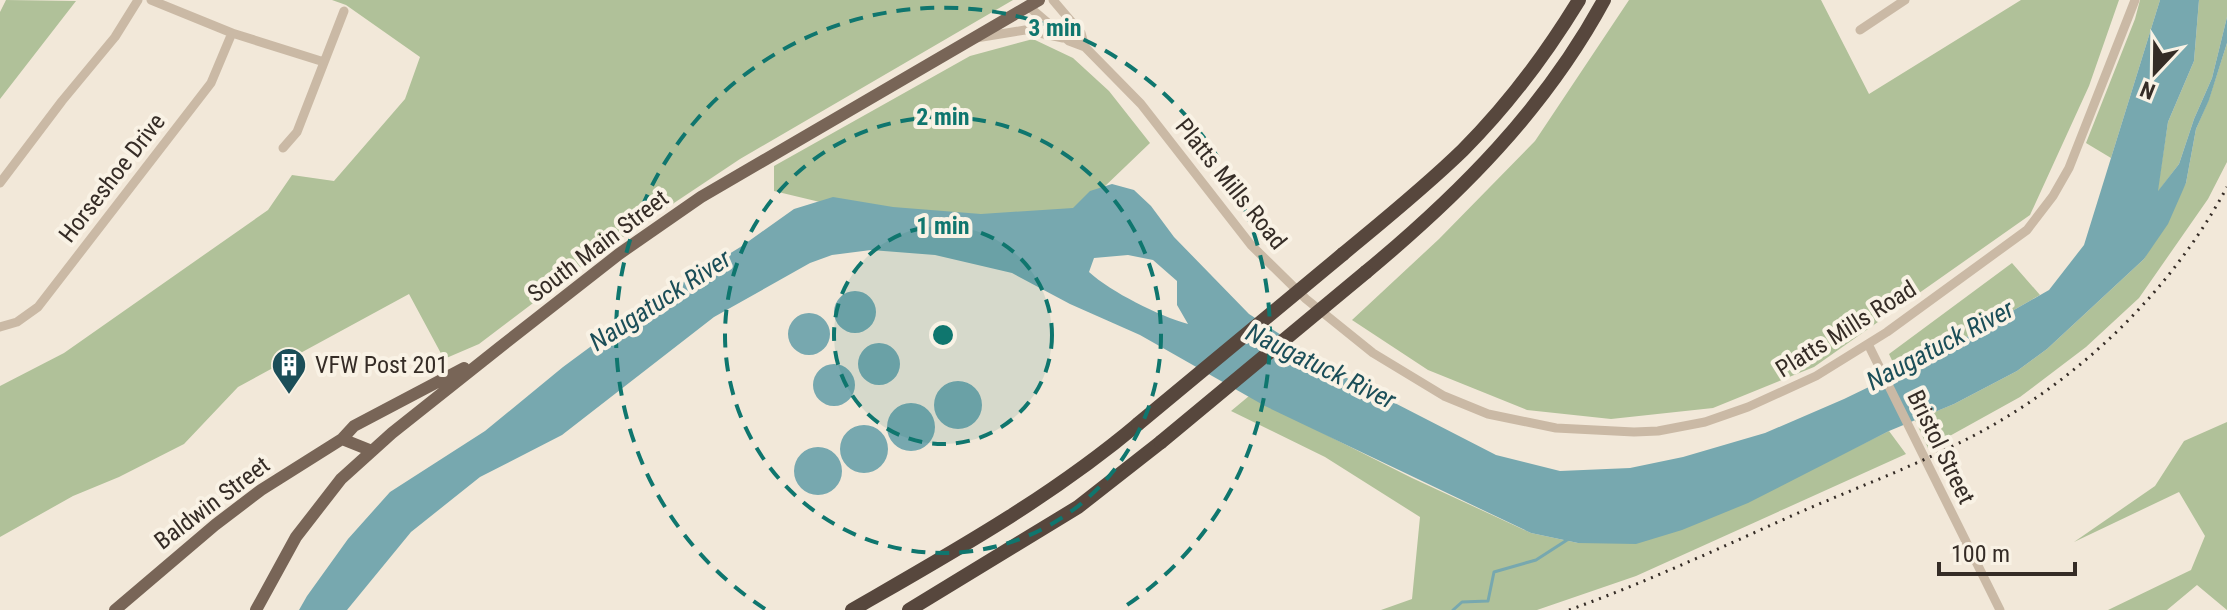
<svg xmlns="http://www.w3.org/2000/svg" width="2227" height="610" font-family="'Roboto Condensed',sans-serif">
<rect width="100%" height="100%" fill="#f2e8d9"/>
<path fill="#b0c199" d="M6,0L76,1L0,99V12Z
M332,0H1013L740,159L602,251L479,344L444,359L409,294L238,387L184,444L119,477L73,496L0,537V386L64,353L268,210L292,175L334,181L405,99L420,57L346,5Z
M1629,0H1821L1869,94L2021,0H2119L2089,86L2030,215L1814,367L1713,408L1611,419L1527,410L1428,370L1352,320L1439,239L1535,141Z
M2140,0H2160L2111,158L2086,143L2135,19Z
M2199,0H2227V17L2212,78L2194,119L2179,164L2157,193L2168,122L2194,61Z
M1033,39L1073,58L1109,91L1150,143L1078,212L1023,224L849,209L774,191V166L970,56Z
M2227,43V162L2208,199L2139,298L2086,347L2020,397L1928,448L1915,420L1954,404L2017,371L2047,349L2144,259L2186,183L2196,129L2209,99Z
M2012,263L2040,295L1937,354L1898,373L1889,354Z
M1249,396L1412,478L1531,533L1578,543L1818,466L1889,431L1906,454L1636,576L1537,610H1381L1412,599L1420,517L1325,457L1231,411Z
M2227,422V610L2197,585L2167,610H2108L2191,570L2205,536L2179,492L2074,542L2155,486L2184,441Z"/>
<path fill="#77a8af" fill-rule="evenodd" d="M2160,0H2199L2194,61L2168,122L2158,191L2179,164L2194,119L2212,78L2227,17V43L2209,100L2196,129L2186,183L2168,224L2144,259L2047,349L2017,371L1954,404L1889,431L1748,503L1682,530L1636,544L1578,543L1531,533L1265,406L1140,335L1070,304L1012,273L935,255L871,250L832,255L810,263L714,317L562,435L480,477L411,532L347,610H299L307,596L348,539L390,492L485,431L563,367L651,302L742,246L794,209L833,197L893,207L981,214L1073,208L1090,191L1112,184L1134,190L1151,206L1174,237L1249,314L1350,380L1496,455L1560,471L1630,468L1683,457L1765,433L1844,399L1937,354L2049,290L2084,245ZM1128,255L1153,260L1177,281V305L1188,324C1159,316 1111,292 1089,272L1094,258Z
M834 312a21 21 0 1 1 42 0a21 21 0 1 1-42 0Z
M788 334a21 21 0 1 1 42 0a21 21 0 1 1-42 0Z
M858 364a21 21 0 1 1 42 0a21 21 0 1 1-42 0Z
M813 385a21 21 0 1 1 42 0a21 21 0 1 1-42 0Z
M934 405a24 24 0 1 1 48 0a24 24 0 1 1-48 0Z
M887 427a24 24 0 1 1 48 0a24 24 0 1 1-48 0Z
M840 449a24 24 0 1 1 48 0a24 24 0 1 1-48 0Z
M794 471a24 24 0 1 1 48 0a24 24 0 1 1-48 0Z"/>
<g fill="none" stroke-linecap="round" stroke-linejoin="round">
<path stroke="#77a8af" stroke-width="3" d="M1453,610L1462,602L1488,601L1494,572L1536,560L1567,540"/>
<path stroke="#cab9a5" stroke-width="9" d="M151,0L232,33L324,62
M1053,0L1081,33L1085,47
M1028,6L1069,41L1085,47L1141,104L1251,245L1306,299L1373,353L1444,396L1488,414L1556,428L1634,432L1658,431L1705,422L1748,407L1816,376L1887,332L2027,230L2053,196L2069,168L2135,0
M1860,30L1905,0
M976,38L1025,30L1063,38
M283,148L297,132L344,11
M0,183L62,101L115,37L138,0
M0,327L17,322L38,307L211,83L232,33
M1868,344L2000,610"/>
<path stroke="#786557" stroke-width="12" d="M342,439L372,451
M115,610L215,525L261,490L342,439L354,426L464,368
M256,610L296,537L341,479L392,433L499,348L619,254L701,197L1039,0"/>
<path stroke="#57473d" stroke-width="14" d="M1343,254C1384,220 1425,187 1463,150C1508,105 1546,54 1579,0
M1366,272C1460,194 1545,109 1604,0
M852,610C951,553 1050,498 1138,424
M909,610L1078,507L1161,442"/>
<path stroke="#352c26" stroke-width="3" stroke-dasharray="2 6" stroke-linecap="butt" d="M1569,610C1647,582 1722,547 1798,513C1860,486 1926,462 1986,429C2086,373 2172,289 2227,187"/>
<path stroke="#57473d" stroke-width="14" d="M1138,424L1343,254
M1161,442L1366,272"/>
</g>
<circle cx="943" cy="335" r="109" fill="#0f766e" fill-opacity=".12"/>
<g fill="none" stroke="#0f766e" stroke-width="4" stroke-dasharray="14 10">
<circle cx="943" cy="335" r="109"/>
<circle cx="943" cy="335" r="218"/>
<path d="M765 609A327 327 0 1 1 1121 609"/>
</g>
<defs>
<symbol id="building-pin" viewBox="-11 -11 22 30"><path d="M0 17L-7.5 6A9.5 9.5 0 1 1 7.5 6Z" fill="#1b4e58" stroke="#f9f2e5"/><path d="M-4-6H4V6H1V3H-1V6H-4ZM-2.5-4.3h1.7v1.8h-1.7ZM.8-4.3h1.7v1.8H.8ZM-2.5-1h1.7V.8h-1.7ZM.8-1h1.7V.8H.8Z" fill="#fff"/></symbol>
</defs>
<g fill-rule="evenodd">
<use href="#building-pin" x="269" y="345" width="40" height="54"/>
</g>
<g text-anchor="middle" stroke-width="8" stroke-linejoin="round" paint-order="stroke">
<g font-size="24" fill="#352c26" stroke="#f9f2e5">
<text transform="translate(112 178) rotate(-52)" y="8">Horseshoe Drive</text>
<text transform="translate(1231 184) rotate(51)" y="8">Platts Mills Road</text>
<text transform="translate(598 246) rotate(-37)" y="8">South Main Street</text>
<text transform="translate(1846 329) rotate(-32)" y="8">Platts Mills Road</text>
<text transform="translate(1941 447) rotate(64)" y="8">Bristol Street</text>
<text transform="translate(212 503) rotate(-37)" y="8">Baldwin Street</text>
</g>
<g font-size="24" fill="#352c26" stroke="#f9f2e5" text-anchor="start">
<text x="315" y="373">VFW Post 201</text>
</g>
<g font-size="26" font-style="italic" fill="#1b4e58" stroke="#f9f2e5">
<text transform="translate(660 300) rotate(-33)" y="9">Naugatuck River</text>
<text transform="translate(1940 345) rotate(-28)" y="9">Naugatuck River</text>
<text transform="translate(1321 366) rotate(26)" y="9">Naugatuck River</text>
</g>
</g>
<circle cx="943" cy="335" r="12" fill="#0f766e" stroke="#f9f2e5" stroke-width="4"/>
<g font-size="24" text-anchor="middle" font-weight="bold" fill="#0f766e" stroke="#f9f2e5" stroke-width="8" stroke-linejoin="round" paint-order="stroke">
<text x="1055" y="36">3 min</text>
<text x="943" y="125">2 min</text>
<text x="943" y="234">1 min</text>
</g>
<g transform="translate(2155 72) rotate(202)" stroke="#f9f2e5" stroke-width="6" paint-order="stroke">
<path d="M0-6L14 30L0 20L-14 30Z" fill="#352c26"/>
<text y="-12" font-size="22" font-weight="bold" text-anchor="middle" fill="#352c26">N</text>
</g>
<path d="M1939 562v12h136v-12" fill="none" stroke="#352c26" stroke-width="4"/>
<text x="1951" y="562" font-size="24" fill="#352c26" stroke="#f9f2e5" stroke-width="6" paint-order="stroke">100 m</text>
</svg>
